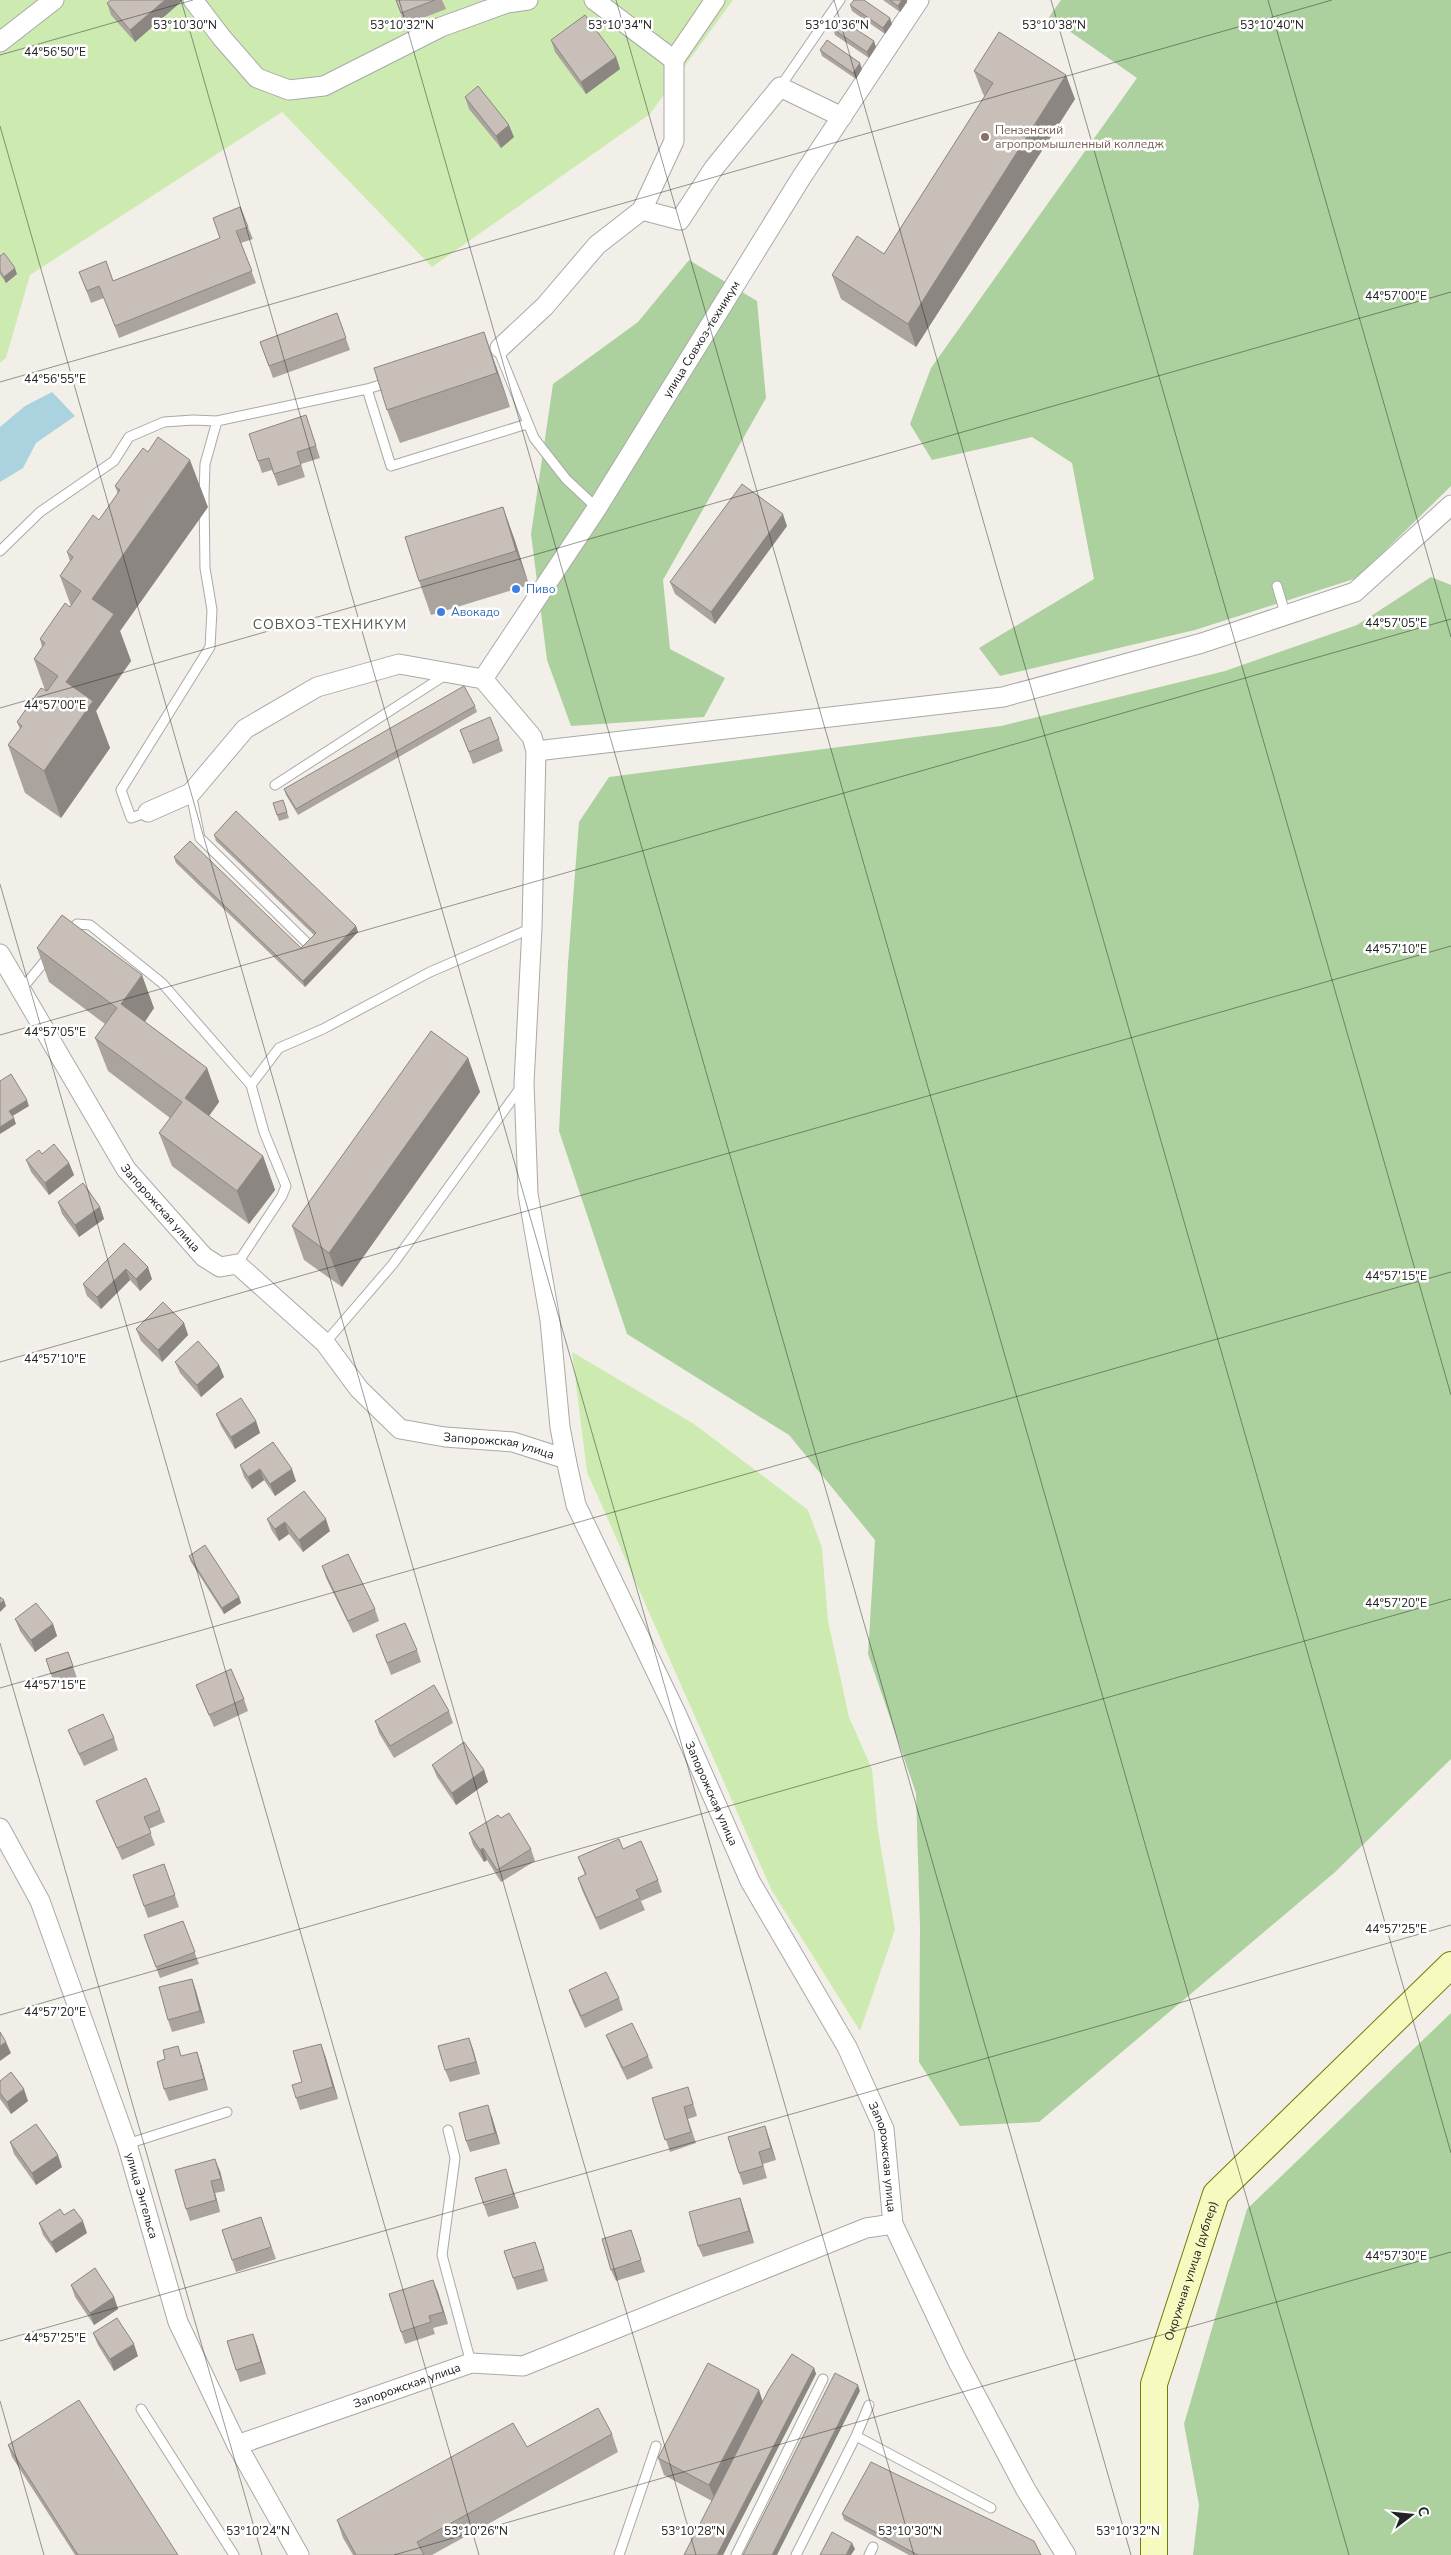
<svg xmlns="http://www.w3.org/2000/svg" width="1451" height="2555" font-family="'Nunito Sans',sans-serif">
<rect width="100%" height="100%" fill="#f2efe9"/>
<path fill="#cdebb0" d="M0,0H733L650,114L432,267L282,112L30,275L6,358L0,363Z
M572,1352L694,1424L808,1510L822,1548L828,1621L849,1717L872,1769L878,1831L895,1930L860,2031L772,1891L587,1472Z"/>
<path fill="#add19e" d="M1061,0H1451V486L1357,578L1195,630L1000,676L979,648L1094,579L1072,463L1032,437L932,460L910,424L931,368L1137,78L1049,17Z
M689,260L757,301L766,398L663,580L670,649L725,678L704,717L571,726L547,660L531,534L553,384L638,322Z
M1431,577L1451,585V1759L1334,1873L1039,2122L960,2126L919,2062L920,1927L916,1793L868,1654L875,1540L789,1435L627,1334L559,1131L568,963L579,822L609,777L1001,726L1225,671L1357,625Z
M1451,2013V2555H1193L1199,2505L1184,2424L1247,2209Z"/>
<path fill="#aad3df" d="M52,392L75,416L36,443L23,468L0,482V427L25,406Z"/>
<g fill="none" stroke-linecap="round" stroke-linejoin="round">
<defs>
<path id="lane" d="M780,87L840,0
M498,349L534,438L566,479L597,508
M367,389L391,466L527,424
M217,421L367,389L390,382
M0,551L40,512L114,461L129,437L164,422L193,420L217,421L205,464L204,496L205,568L212,610L210,647L121,790L131,818L148,812
M1277,586L1285,613L1282,616
M275,785L447,674
M191,793L200,838L305,941
M68,932L77,924L90,925L162,983L251,1085L264,1132L286,1186L282,1196L237,1264
M21,990L49,956
M251,1085L279,1048L323,1029L430,972L532,928
M325,1343L393,1264L521,1087
M448,2130L455,2158L442,2255L471,2363
M127,2144L227,2112
M141,2409L234,2555
M856,2436L869,2405
M619,2555L656,2446
M736,2555L823,2379
M796,2555L856,2436L991,2508
M869,2555L873,2547"/>
<g id="street">
<path d="M193,0L222,38L257,78L289,90L324,86L441,27L507,3L528,0"/>
<path d="M594,0L674,60"/>
<path d="M0,42L54,0"/>
<path d="M642,210L674,141V60L715,0"/>
<path d="M500,348L545,306L597,245L642,210L680,220L714,168L780,87L842,117"/>
<path id="s1" d="M483,679L597,508L801,178L919,0"/>
<path d="M536,751L532,928L524,1083L528,1194L550,1320L560,1427L566,1459"/>
<path d="M148,812L191,793L245,729L317,687L399,664L483,679L532,737L536,751L1003,697L1202,643L1355,592L1451,505"/>
<path id="s2" d="M0,954L126,1169L204,1257L220,1267L237,1264L325,1343L359,1389L400,1429L445,1437L513,1442L566,1459L576,1505L676,1713L750,1881L847,2047L884,2129L893,2224L957,2360L1026,2490L1066,2555"/>
<path id="s3" d="M0,1828L40,1901L127,2144L178,2322L237,2445L299,2555"/>
<path id="s4" d="M237,2445L471,2363L523,2366L866,2228L893,2224"/>
</g>
<g id="secondary">
<path id="s5" d="M1154,2555V2384L1216,2194L1451,1965"/>
</g>
</defs>
<use href="#lane" stroke="#a9a9a9" stroke-width="11"/>
<use href="#street" stroke="#a9a9a9" stroke-width="21"/>
<use href="#secondary" stroke="#707d05" stroke-width="28"/>
<use href="#lane" stroke="#fff" stroke-width="9"/>
<use href="#street" stroke="#fff" stroke-width="19"/>
<use href="#secondary" stroke="#f7fabf" stroke-width="26"/>
</g>
<path fill="#aba49e" d="M396,0H442L446,9L405,25Z
M883,0H907V2L900,12Z
M182,1L135,42L111,15L107,3Z
M850,5L892,24L885,34L852,11Z
M833,29L876,47L869,58L835,35Z
M551,40L616,57L620,69L586,94L555,52Z
M820,50L862,69L856,79L822,56Z
M974,71L1075,99L916,347L841,299L832,275L884,254L985,96L983,94Z
M465,97L514,137L501,148L469,109Z
M248,227L253,239L241,243L256,283L119,338L104,298L91,303L79,272L113,281Z
M0,256L17,274L6,283L0,274Z
M337,313L350,350L273,378L260,342Z
M496,366L510,407L400,443L387,410Z
M310,427L320,458L301,464L305,477L278,486L272,470L262,473L258,461Z
M115,486L208,507L120,631L131,661L96,711L110,748L61,818L25,793L8,745L20,729L17,722L45,690L34,659L42,647L40,639L71,606L60,576L70,561L67,552L99,520L118,494Z
M503,507L515,541L529,585L431,615L419,581Z
M787,526L715,624L675,594L670,582Z
M475,706L477,712L298,815L286,795L284,789Z
M460,730L499,739L503,751L473,764Z
M283,800L289,818L279,821L277,815Z
M214,835L356,926L358,932L305,987L176,863L174,857L301,948L314,935L216,841Z
M37,948L154,1008L145,1022L207,1068L219,1102L209,1116L263,1156L275,1190L249,1224L172,1166L159,1133L170,1118L108,1071L95,1038L105,1024L49,982Z
M468,1058L480,1092L342,1287L304,1260L292,1226Z
M26,1160L69,1163L74,1175L49,1195L31,1172Z
M58,1202L100,1207L104,1219L79,1237L62,1214Z
M124,1243L152,1279L140,1291L130,1280L101,1309L87,1296L83,1284Z
M184,1323L188,1335L162,1362L141,1341L136,1329Z
M175,1362L219,1365L224,1377L201,1397L180,1373Z
M216,1414L256,1421L260,1433L235,1449L221,1426Z
M273,1442L296,1481L275,1496L264,1480L252,1489L244,1477L240,1465Z
M267,1519L330,1531L303,1552L289,1534L279,1541L272,1531Z
M189,1556L239,1597L241,1603L224,1614L191,1562Z
M322,1566L375,1609L379,1621L353,1633L326,1578Z
M15,1619L53,1624L57,1636L35,1652L20,1631Z
M376,1635L417,1650L421,1662L391,1675Z
M68,1652L77,1678L55,1686L46,1659Z
M196,1685L244,1699L248,1711L214,1727Z
M449,1711L453,1723L394,1758L379,1733L375,1721Z
M68,1730L114,1738L118,1750L84,1766L73,1742Z
M432,1765L484,1770L488,1782L456,1805L437,1777Z
M96,1801L160,1810L165,1822L149,1829L155,1845L122,1860L101,1813Z
M501,1818L531,1849L535,1861L501,1882L487,1860L484,1862L473,1845L469,1833Z
M623,1849L658,1880L662,1892L641,1901L645,1910L600,1930L582,1890L578,1878L585,1875L578,1857Z
M164,1864L179,1907L148,1918L133,1875Z
M183,1921L199,1964L160,1978L144,1935Z
M192,1979L196,1991L205,2023L172,2032L168,2020Z
M569,1990L619,1998L623,2010L585,2028L573,2002Z
M606,2035L648,2056L653,2068L627,2080L611,2047Z
M473,2049L480,2074L450,2082L445,2070Z
M325,2055L338,2099L300,2110L296,2098Z
M182,2056L201,2064L208,2090L169,2101L164,2089Z
M0,2081L28,2101L11,2114L0,2099Z
M652,2098L692,2099L697,2116L688,2119L696,2143L670,2152Z
M492,2117L500,2144L470,2152L466,2141Z
M765,2126L776,2160L763,2164L767,2178L743,2185L739,2173Z
M10,2142L62,2167L36,2185L14,2154Z
M220,2171L225,2191L215,2193L220,2212L190,2221L186,2209Z
M510,2181L519,2208L488,2217L484,2205Z
M740,2198L744,2210L754,2243L703,2257L698,2246Z
M64,2215L87,2233L56,2253L43,2235L39,2223Z
M261,2217L276,2259L236,2272L222,2230Z
M635,2242L645,2272L616,2281L611,2270Z
M539,2253L548,2281L517,2290L513,2278Z
M433,2280L448,2324L433,2328L435,2334L405,2344L401,2332Z
M71,2285L114,2297L118,2309L94,2325L75,2297Z
M93,2333L138,2356L114,2371L98,2345Z
M257,2345L266,2374L240,2382L236,2370Z
M814,2368L816,2374L723,2555H684L712,2501L664,2475L658,2458L763,2401Z
M612,2434L618,2452L432,2555H353L343,2538L337,2520L527,2447Z
M8,2445L178,2555H75L12,2457Z
M842,2514L1041,2555H909L844,2520Z"/>
<path fill="#8b8681" d="M165,0H182V1L135,42L130,30Z
M902,0H907V2L900,12L898,6Z
M890,18L892,24L885,34L883,28Z
M874,41L876,47L869,58L867,52Z
M616,57L620,69L586,94L581,82Z
M860,63L862,69L856,79L853,73Z
M1066,75L1075,99L916,347L908,324Z
M509,125L514,137L501,148L496,136Z
M15,268L17,274L6,283L4,277Z
M484,332L496,366L510,407L497,373Z
M190,460L208,507L120,631L131,661L96,711L110,748L61,818L44,771L66,682L92,599Z
M503,507L515,541L529,585L516,551Z
M783,514L787,526L715,624L711,612Z
M356,926L358,932L305,987L303,981Z
M142,975L154,1008L133,1038L121,1004Z
M468,1058L480,1092L342,1287L329,1253Z
M207,1068L219,1102L198,1131L185,1098Z
M27,1100L29,1106L11,1117L9,1111Z
M14,1118L16,1124L0,1134V1127Z
M263,1156L275,1190L249,1224L237,1191Z
M69,1163L74,1175L49,1195L45,1183Z
M100,1207L104,1219L79,1237L75,1225Z
M148,1267L152,1279L140,1291L136,1279Z
M126,1269L130,1280L101,1309L97,1297Z
M184,1323L188,1335L162,1362L158,1350Z
M219,1365L224,1377L201,1397L197,1385Z
M256,1421L260,1433L235,1449L231,1437Z
M260,1469L264,1480L252,1489L248,1477Z
M292,1469L296,1481L275,1496L270,1484Z
M326,1519L330,1531L303,1552L299,1540Z
M285,1522L289,1534L279,1541L275,1529Z
M239,1597L241,1603L224,1614L222,1608Z
M4,1600L6,1606L0,1612V1604Z
M53,1624L57,1636L35,1652L31,1640Z
M484,1770L488,1782L456,1805L452,1793Z
M483,1848L487,1860L484,1862L480,1850Z
M192,1979L196,1991L205,2023L200,2011Z
M469,2038L473,2049L480,2074L476,2062Z
M6,2042L11,2053L0,2061V2046Z
M321,2044L325,2055L338,2099L333,2087Z
M197,2052L201,2064L208,2090L204,2079Z
M24,2089L28,2101L11,2114L7,2102Z
M488,2105L492,2117L500,2144L495,2133Z
M765,2126L769,2138L776,2160L771,2148Z
M58,2155L62,2167L36,2185L32,2173Z
M215,2159L220,2171L225,2191L221,2179Z
M506,2169L519,2208L514,2196Z
M211,2181L215,2193L220,2212L216,2200Z
M740,2198L744,2210L754,2243L749,2231Z
M83,2221L87,2233L56,2253L51,2242Z
M433,2280L438,2292L448,2324L443,2312Z
M114,2297L118,2309L94,2325L90,2313Z
M253,2334L257,2345L266,2374L261,2362Z
M134,2344L138,2356L114,2371L110,2359Z
M814,2368L816,2374L723,2555H717Z
M858,2385L860,2391L777,2555H772Z
M759,2390L765,2408L716,2502L709,2485Z
M852,2543L855,2549L851,2555H846Z"/>
<path fill="#c7bfb8" stroke="#8b8681" d="M111,0H165L130,30L107,3Z
M396,0H435L401,13Z
M854,0H864L890,18L883,28L850,5Z
M890,0H902L898,6Z
M585,15L616,57L581,82L551,40Z
M840,19L874,41L867,52L833,29Z
M999,32L1066,75L908,324L832,275L857,236L884,254L993,83L974,71Z
M827,40L860,63L853,73L820,50Z
M478,86L509,125L496,136L465,97Z
M240,207L248,227L236,231L252,271L115,326L99,286L87,291L79,272L106,261L113,281L220,238L213,218Z
M4,253L15,268L4,277L0,271V256Z
M337,313L346,338L269,366L260,342Z
M484,332L497,373L387,410L374,368Z
M306,415L316,446L297,452L301,465L274,474L269,458L258,461L249,434Z
M158,437L190,460L92,599L114,614L66,682L93,701L44,771L8,745L22,726L17,722L41,688L47,691L58,676L34,659L45,643L40,639L65,603L70,607L81,591L60,576L73,557L67,552L93,515L99,520L120,490L115,486L143,448L148,452Z
M742,484L783,514L711,612L670,582Z
M503,507L516,551L419,581L405,537Z
M464,686L475,706L296,809L284,789Z
M490,717L499,739L469,752L460,730Z
M283,800L287,812L277,815L273,803Z
M236,811L356,926L303,981L174,857L190,841L301,948L316,933L214,835Z
M62,915L142,975L121,1004L207,1068L185,1098L263,1156L237,1191L159,1133L182,1102L95,1038L117,1008L37,948Z
M431,1031L468,1058L329,1253L292,1226Z
M11,1074L27,1100L9,1111L14,1118L0,1127V1081Z
M54,1144L69,1163L45,1183L26,1160L39,1150L42,1154Z
M83,1183L100,1207L75,1225L58,1202Z
M124,1243L148,1267L136,1279L126,1269L97,1297L83,1284Z
M163,1302L184,1323L158,1350L136,1329Z
M198,1341L219,1365L197,1385L175,1362Z
M241,1398L256,1421L231,1437L216,1414Z
M273,1442L292,1469L270,1484L260,1469L248,1477L240,1465Z
M304,1491L326,1519L299,1540L285,1522L275,1529L267,1519Z
M205,1545L239,1597L222,1608L189,1556Z
M348,1554L375,1609L348,1621L322,1566Z
M0,1597L4,1600L0,1604Z
M36,1603L53,1624L31,1640L15,1619Z
M405,1623L417,1650L387,1663L376,1635Z
M68,1652L73,1666L51,1674L46,1659Z
M231,1669L244,1699L209,1715L196,1685Z
M434,1685L449,1711L390,1746L375,1721Z
M103,1714L114,1738L79,1754L68,1730Z
M464,1742L484,1770L452,1793L432,1765Z
M146,1778L160,1810L144,1817L151,1833L117,1848L96,1801Z
M509,1813L531,1849L497,1870L483,1848L480,1850L469,1833L498,1815L501,1818Z
M619,1839L623,1849L641,1841L658,1880L636,1890L640,1898L596,1918L578,1878L586,1874L578,1857Z
M164,1864L175,1895L144,1906L133,1875Z
M183,1921L195,1952L156,1967L144,1935Z
M606,1972L619,1998L581,2016L569,1990Z
M192,1979L200,2011L168,2020L159,1987Z
M632,2023L648,2056L623,2068L606,2035Z
M0,2032L6,2042L0,2046Z
M469,2038L476,2062L445,2070L438,2046Z
M321,2044L333,2087L296,2098L292,2085L302,2082L293,2051Z
M178,2046L181,2056L197,2052L204,2079L164,2089L157,2062L165,2059L163,2050Z
M11,2072L24,2089L7,2102L0,2093V2081Z
M688,2087L693,2104L684,2107L691,2132L665,2140L652,2098Z
M488,2105L495,2133L466,2141L459,2113Z
M36,2124L58,2155L32,2173L10,2142Z
M765,2126L771,2148L759,2152L763,2166L739,2173L728,2137Z
M215,2159L221,2179L211,2181L216,2200L186,2209L175,2170Z
M506,2169L514,2196L484,2205L475,2178Z
M740,2198L749,2231L698,2246L689,2212Z
M60,2209L64,2215L74,2209L83,2221L51,2242L39,2223Z
M261,2217L271,2247L232,2260L222,2230Z
M631,2230L641,2260L611,2270L602,2239Z
M535,2242L544,2269L513,2278L504,2251Z
M95,2268L114,2297L90,2313L71,2285Z
M433,2280L443,2312L429,2316L431,2322L401,2332L389,2294Z
M117,2318L134,2344L110,2359L93,2333Z
M253,2334L261,2362L236,2370L227,2341Z
M792,2354L814,2368L717,2555H684L769,2389Z
M708,2363L759,2390L709,2485L658,2458Z
M835,2373L858,2385L772,2555H743Z
M79,2400L178,2555H78L8,2445Z
M598,2408L612,2434L417,2542L424,2555H356L337,2520L513,2423L527,2447Z
M871,2462L1034,2541L1041,2555H918L842,2514Z
M832,2532L852,2543L846,2555H820Z"/>
<path fill="none" stroke="#222" stroke-width="1" stroke-opacity="0.45" d="M181,0L914,2555M399,0L1131,2555M616,0L1349,2555M834,0L1451,2153M1051,0L1451,1395M1268,0L1451,637M0,55L193,0M0,126L696,2555M0,382L1332,0M0,708L1451,292M0,884L479,2555M0,1035L1451,619M0,1362L1451,946M0,1643L262,2555M0,1688L1451,1272M0,2015L1451,1599M0,2341L1451,1925M0,2401L44,2555M394,2555L1451,2252"/>
<circle fill="#8d6e63" stroke="#fff" stroke-width="2" cx="985" cy="137" r="5"/>
<g fill="#3f7fe0" stroke="#fff" stroke-width="2">
<circle cx="516" cy="589" r="5"/>
<circle cx="441" cy="612" r="5"/>
</g>
<g text-anchor="middle" stroke-width="5" stroke-linejoin="round" paint-order="stroke">
<g font-size="12" fill="#785e54" stroke="#fff" text-anchor="start">
<text x="995" y="134">Пензенский<tspan x="995" dy="14">агропромышленный колледж</tspan></text>
</g>
<g font-size="12" fill="#222" stroke="#fff">
<text dy="4" stroke="none"><textPath href="#s1" startOffset="404">улица Совхоз-техникум</textPath></text>
<text dy="4" stroke="none"><textPath href="#s2" startOffset="301">Запорожская улица</textPath></text>
<text dy="4" stroke="none"><textPath href="#s2" startOffset="736">Запорожская улица</textPath></text>
<text dy="4" stroke="none"><textPath href="#s2" startOffset="1171">Запорожская улица</textPath></text>
<text dy="4" stroke="none"><textPath href="#s2" startOffset="1576">Запорожская улица</textPath></text>
<text dy="4" stroke="none"><textPath href="#s3" startOffset="395">улица Энгельса</textPath></text>
<text dy="4" stroke="none"><textPath href="#s5" startOffset="290">Окружная улица (дублер)</textPath></text>
<text dy="4" stroke="none"><textPath href="#s4" startOffset="180">Запорожская улица</textPath></text>
</g>
<g font-size="12" fill="#366cbe" stroke="#fff" text-anchor="start">
<text x="526" y="593">Пиво</text>
<text x="451" y="616">Авокадо</text>
</g>
<g font-size="14" letter-spacing="1" fill="#555" stroke="#fff">
<text x="330" y="629">СОВХОЗ-ТЕХНИКУМ</text>
</g>
</g>
<g font-size="12" text-anchor="middle" fill="#222" stroke="#fff" stroke-width="5" stroke-linejoin="round" paint-order="stroke">
<text x="185" y="29">53°10'30"N</text>
<text x="402" y="29">53°10'32"N</text>
<text x="620" y="29">53°10'34"N</text>
<text x="837" y="29">53°10'36"N</text>
<text x="1054" y="29">53°10'38"N</text>
<text x="1272" y="29">53°10'40"N</text>
<text x="55" y="56">44°56'50"E</text>
<text x="1396" y="300">44°57'00"E</text>
<text x="55" y="383">44°56'55"E</text>
<text x="1396" y="627">44°57'05"E</text>
<text x="55" y="709">44°57'00"E</text>
<text x="1396" y="953">44°57'10"E</text>
<text x="55" y="1036">44°57'05"E</text>
<text x="1396" y="1280">44°57'15"E</text>
<text x="55" y="1363">44°57'10"E</text>
<text x="1396" y="1607">44°57'20"E</text>
<text x="55" y="1689">44°57'15"E</text>
<text x="1396" y="1933">44°57'25"E</text>
<text x="55" y="2016">44°57'20"E</text>
<text x="1396" y="2260">44°57'30"E</text>
<text x="55" y="2342">44°57'25"E</text>
<text x="258" y="2535">53°10'24"N</text>
<text x="476" y="2535">53°10'26"N</text>
<text x="693" y="2535">53°10'28"N</text>
<text x="910" y="2535">53°10'30"N</text>
<text x="1128" y="2535">53°10'32"N</text>
</g>
<g transform="translate(1411 2515) rotate(74)" stroke="#ffffff" stroke-width="4" paint-order="stroke">
<path d="M0-4L9 19L0 12L-9 19Z" fill="#222222"/>
<text y="-8" font-size="14" font-weight="bold" text-anchor="middle" fill="#222222">С</text>
</g>
</svg>
